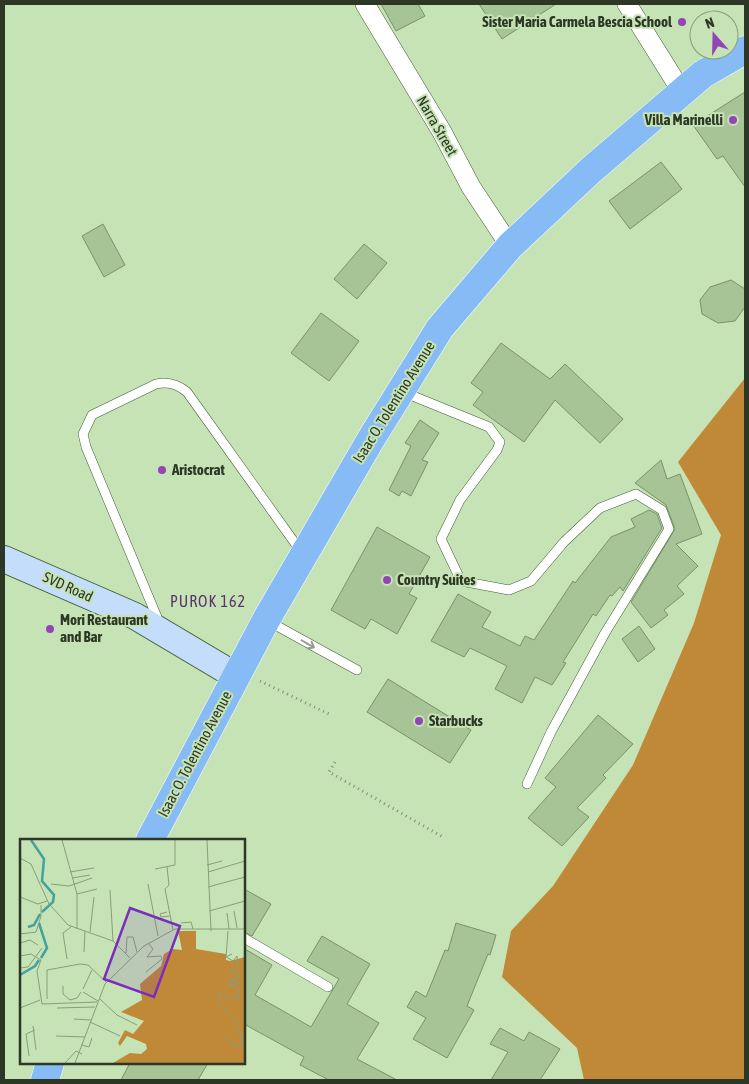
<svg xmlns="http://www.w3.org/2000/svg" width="749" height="1084" font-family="'Asap Condensed',sans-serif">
<rect width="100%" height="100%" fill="#c6e3b5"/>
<path fill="#bf8938" d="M745,378V1080H584L577,1048L502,977L511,931L553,886L633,765L694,623L721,535L678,462Z"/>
<path fill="#a7c496" stroke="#789368" d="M381,4H418L425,16L396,31Z
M479,4H556L502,39Z
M745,92V187L723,156L717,159L693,125Z
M661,162L682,189L630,229L609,201Z
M103,224L125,265L104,277L82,236Z
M364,244L387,263L357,299L334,279Z
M731,280L745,289V307L735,321L718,323L702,314L700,300L710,287Z
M321,313L359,341L329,381L291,353Z
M501,343L550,379L565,364L623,419L600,443L555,400L524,442L473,405L483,392L471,383Z
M420,420L439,433L422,460L428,462L411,496L402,491L399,496L389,490L411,446L405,443Z
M661,460L667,479L680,474L702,534L676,544L698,566L677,586L684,594L664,610L668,615L651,628L631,602L675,529L666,505L635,483Z
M649,510L657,514L662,528L623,591L620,587L612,596L610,595L596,616L593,614L563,662L566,663L552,685L535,677L522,703L495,689L507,666L470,648L464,657L431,641L458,594L491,612L482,627L520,646L525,636L534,640L573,581L575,583L611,537L635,527L631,519Z
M377,527L430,557L409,594L417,598L397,634L371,619L365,629L331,610Z
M639,626L655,649L638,662L622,639Z
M388,679L471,730L450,763L367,712Z
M598,715L633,744L603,775L606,778L577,808L589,817L562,846L528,818L556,787L545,778Z
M244,889L271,904L252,936L244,932Z
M456,923L496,935L490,955L488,954L467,1006L474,1010L447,1058L413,1039L426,1018L407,1007L416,991L426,997L445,950L448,951Z
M322,936L370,964L347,1004L379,1023L357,1059L397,1080H329L300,1065L304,1057L244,1024V945L246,947L245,949L272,965L255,995L311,1027L339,979L307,961Z
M500,1028L524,1041L529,1032L560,1049L540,1080H491L508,1052L490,1044Z
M130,1063H208L198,1080H121Z"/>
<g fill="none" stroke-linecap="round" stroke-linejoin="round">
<defs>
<path id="service" d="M403,392L489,427L500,442L497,450L460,500L441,539L461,581L509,590L531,581L564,542L600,508L636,494L662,510L669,529L605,633L551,732L527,784
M268,621L357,670
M159,622L86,447L83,434L92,415L156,384C168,381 177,384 187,392L302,553
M244,938L328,987"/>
<path id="minor" d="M365,4L442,132L471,187L510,246
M627,4L682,92"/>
<path id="secondary" d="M4,559L135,616L236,676"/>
<path id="primary" d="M150,840L266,620L371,439L440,328L510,246L591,170L703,74L745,50
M45,1080L50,1063"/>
</defs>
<use href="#service" stroke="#445d34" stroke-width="10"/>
<use href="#minor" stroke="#445d34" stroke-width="20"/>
<use href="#secondary" stroke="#445d34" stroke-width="28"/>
<use href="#primary" stroke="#fff" stroke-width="29"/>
<path stroke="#7d9271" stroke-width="3" stroke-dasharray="1 4" stroke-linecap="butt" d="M260,681L331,715
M335,762L329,772L443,837"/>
<use href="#service" stroke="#fff" stroke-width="9"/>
<use href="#minor" stroke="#fff" stroke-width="19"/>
<use href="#secondary" stroke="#c3ddfa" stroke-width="26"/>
<use href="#primary" stroke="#87bbf6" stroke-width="28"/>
</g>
<defs><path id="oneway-shaft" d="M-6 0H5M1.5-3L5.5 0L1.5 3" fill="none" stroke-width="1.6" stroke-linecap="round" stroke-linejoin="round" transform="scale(1.25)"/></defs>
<use stroke="#969b92" href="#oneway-shaft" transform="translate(308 644) rotate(30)"/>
<g fill="#9345b6" stroke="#c6e3b5" stroke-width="2">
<circle cx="682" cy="22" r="5"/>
<circle cx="733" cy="120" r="5"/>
<circle cx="162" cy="470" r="5"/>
<circle cx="387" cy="580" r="5"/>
<circle cx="50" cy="629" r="5"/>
<circle cx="419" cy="721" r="5"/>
</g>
<g text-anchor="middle" stroke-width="4" stroke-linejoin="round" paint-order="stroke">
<g font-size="15" font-weight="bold" fill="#2c3725" stroke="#c6e3b5" text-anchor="start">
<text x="672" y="27" text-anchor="end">Sister Maria Carmela Bescia School</text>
<text x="723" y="125" text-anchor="end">Villa Marinelli</text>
<text x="172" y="475">Aristocrat</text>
<text x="397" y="585">Country Suites</text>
<text x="60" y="625">Mori Restaurant<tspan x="60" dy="17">and Bar</tspan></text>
<text x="429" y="726">Starbucks</text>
</g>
<g font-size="15" fill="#2c3725" stroke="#c6e3b5">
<text transform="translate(437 126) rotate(60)" y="5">Narra Street</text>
<text transform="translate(394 402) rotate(-58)" y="5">Isaac O. Tolentino Avenue</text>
<text transform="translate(68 587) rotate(24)" y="5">SVD Road</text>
<text transform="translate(195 754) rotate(-62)" y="5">Isaac O. Tolentino Avenue</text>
</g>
<g font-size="16" letter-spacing="1" fill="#5a346c" stroke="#c6e3b5">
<text x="208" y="607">PUROK 162</text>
</g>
</g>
<g transform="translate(20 839)">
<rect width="225" height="225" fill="#c6e3b5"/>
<path d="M158,92H176V110L206,115V121L210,122L225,118V224H93L110,214L121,215L127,210L126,205L107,197L100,207L98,204L105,191L113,195L124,182L101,173L122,161L120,145L141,127L144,115L153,110L162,111Z" fill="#bf8938"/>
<path fill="none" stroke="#43a19f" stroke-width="2.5" d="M11,1L24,20L22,42L34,56L33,63L22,73M19,84L27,109L21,119M8,88L14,86L20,75M0,136L15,127L19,121"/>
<path fill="none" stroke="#889e7b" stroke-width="1" d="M42,1L57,55V90M187,1L191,92M0,19L11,25L29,65M187,26L202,22M147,28L149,46L145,50L153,91M135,30L155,26V1M50,33L74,29M188,33L225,22M52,39L70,36M31,45L49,47L72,39M128,45L138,97M188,48L225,38M90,51L93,102M57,55L77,50M0,58L18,65L27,62M31,67L48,86L93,102L110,119M189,72L225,62M214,72L217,89M147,73L140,75L141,78L150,77M207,74L209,90M161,84L171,83L173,90M208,92L206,118L212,115M70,93L74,58M0,95L16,93L21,77V66M0,104L10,101L18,106M64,113L65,92M106,114L107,98H113L117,113M0,117L11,115L21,121L17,132L22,165L77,163M206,118L213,122L217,117L218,130L209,133L221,138L208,141L220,144L208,146L218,149L219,161M47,120L43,94L51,88M60,125L68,126L86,143M0,129L8,128L22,109M126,133L142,120L141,117L127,118L133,110L129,105M43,147V155L50,161L57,159L61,153M63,150L72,131M63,153L78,162M219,157L206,158L199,154L200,165L215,181L225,208M27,160V131L60,125M80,160L97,176L117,186M0,169L20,161M37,169L75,168M54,180L71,181M70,183L100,197M13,187L16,211M203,194L214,207L223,205M36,197L65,198M62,206L69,208L72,199M9,217L6,195L15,191M45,224L56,212L62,215M55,224L85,145L124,107L155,90H225"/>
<path fill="#7b2cbf" fill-opacity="0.15" stroke="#7b2cbf" stroke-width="2.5" d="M110,69L160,87L134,158L84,140Z"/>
<rect width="225" height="225" fill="none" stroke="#2c3725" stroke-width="2.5"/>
</g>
<rect width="749" height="1084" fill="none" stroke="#2c3725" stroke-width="10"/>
<g transform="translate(714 35) rotate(340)"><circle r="24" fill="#c6e3b5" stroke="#889e7b"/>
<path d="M0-4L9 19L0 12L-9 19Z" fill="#9345b6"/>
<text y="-8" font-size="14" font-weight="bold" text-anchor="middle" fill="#2c3725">N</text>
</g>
</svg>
